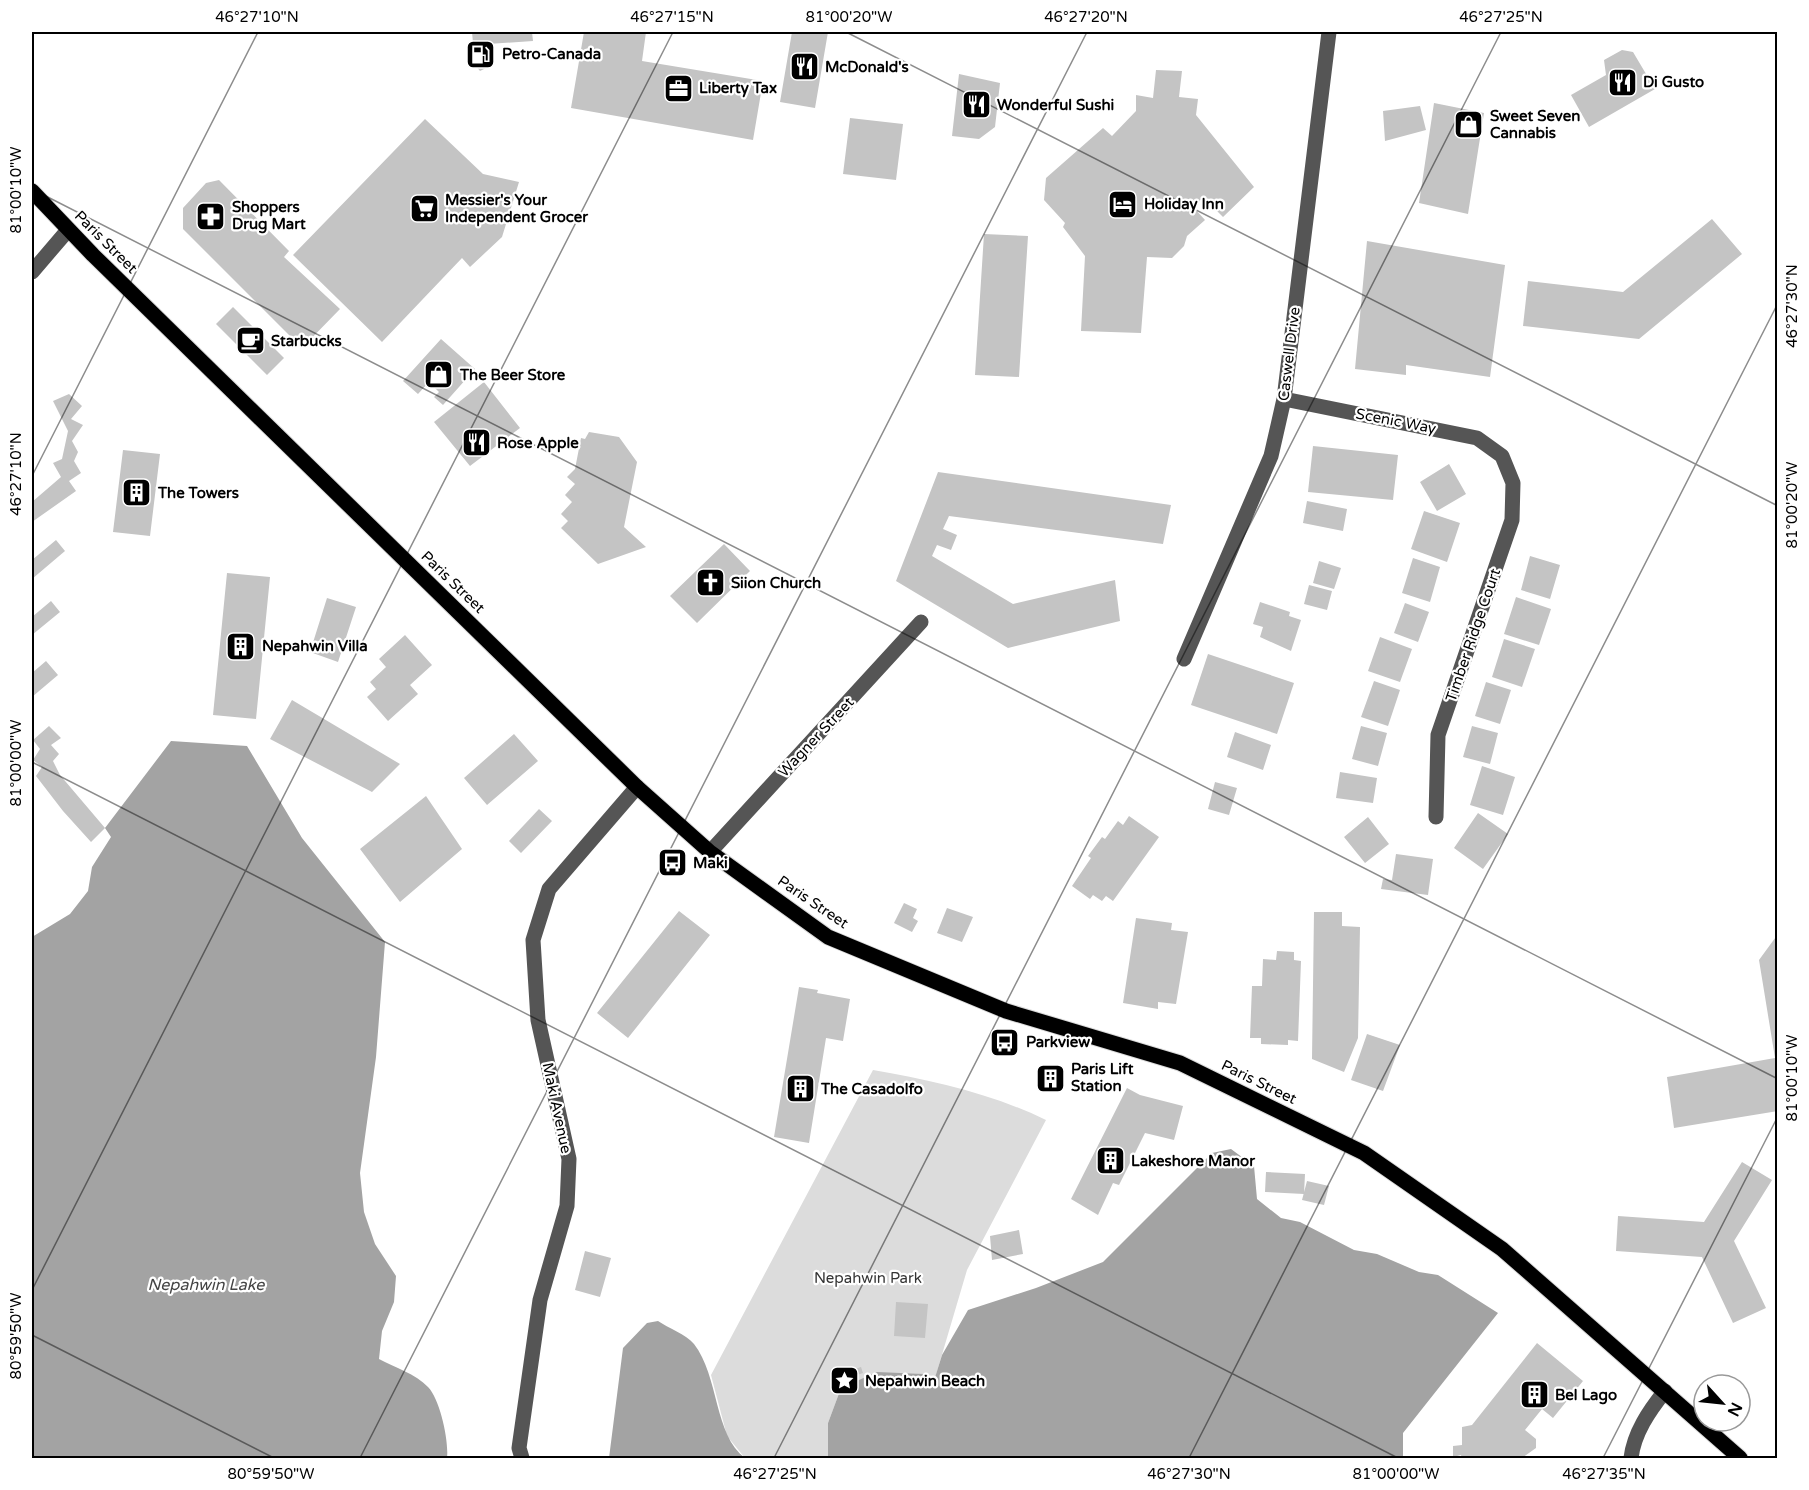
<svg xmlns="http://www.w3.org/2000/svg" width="1809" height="1490" font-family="'Varela Round',sans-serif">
<rect width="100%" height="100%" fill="#fff"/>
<path fill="#dcdcdc" d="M873,1070C931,1080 993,1094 1046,1120L967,1270L933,1385L923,1374L877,1373L841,1388L828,1423V1458H745L727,1436L711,1375Z"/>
<path fill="#a3a3a3" d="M171,741L247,746L302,838L385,942L376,1057L360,1173L364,1212L375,1244L396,1276L394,1302L382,1331L379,1359C394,1367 416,1374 428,1387C440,1399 449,1441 447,1458H32V937L70,914L88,891L92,867L111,837L105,828Z
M1231,1149L1254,1166L1257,1199L1281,1218L1300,1222L1354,1250L1377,1254L1419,1272L1438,1275L1498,1313L1403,1433V1458H828V1423L841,1388L877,1372L924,1374L933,1384L942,1355L968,1310L1036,1288L1103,1262L1212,1153Z
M658,1321C668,1328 686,1334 694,1344C719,1376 714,1435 745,1458H609L623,1348L647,1323Z"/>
<path fill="#c4c4c4" d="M472,32H532L533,41L488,44V67L480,71L475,65Z
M584,32H646L642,61L763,81L753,140L571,108Z
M792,32H828L815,108L780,102Z
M1622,50L1633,52L1655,89L1589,127L1571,95L1606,75L1604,60Z
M1156,70L1182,71L1179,97L1198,99L1196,115L1254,187L1223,217L1203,197L1194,208L1205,220L1187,236L1184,246L1172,258L1147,257L1141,333L1081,331L1085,256L1063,227L1065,223L1044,200L1046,178L1103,128L1112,136L1136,111V95L1153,98Z
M959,74L1000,83L995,127L979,139L952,136Z
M1434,103L1484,113L1468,214L1419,203Z
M1420,106L1426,130L1385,141L1383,111Z
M850,118L903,124L896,180L843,174Z
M425,119L483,174L519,182L502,237L470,267L462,258L382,342L293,255Z
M219,180L289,251L284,257L340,309L302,348L183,229V208L206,183Z
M1712,219L1742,254L1639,339L1523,326L1528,281L1623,292Z
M984,234L1028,236L1019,377L975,375Z
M1367,241L1505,265L1490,377L1406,365V375L1355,369Z
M233,307L284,358L267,375L216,324Z
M441,339L475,369L443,405L434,397L439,392L429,382L418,394L403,381Z
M484,382L520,428L470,466L434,422Z
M69,394L82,406L71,419L83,425L72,441L78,452L74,461L81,473L69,481L76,491L32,522V502L61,477L53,463L62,459L68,431L53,401Z
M589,432L619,437L637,462L624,527L646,547L598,564L561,528L568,521L561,514L572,502L565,495L575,484L567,477L575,469L581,438L585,439Z
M1313,446L1398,455L1393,500L1308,492Z
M123,450L160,454L150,536L113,532Z
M1449,464L1466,494L1437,511L1420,482Z
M938,472L1171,505L1163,544L949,516L943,529L957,535L951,550L937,545L932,556L1013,604L1115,580L1120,621L1008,648L896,581Z
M1307,501L1347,509L1343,531L1303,523Z
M1424,511L1460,523L1447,562L1411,549Z
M56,540L65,551L32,579V560Z
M724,544L750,571L697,623L670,596Z
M1530,556L1560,565L1550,599L1521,590Z
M1413,558L1440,567L1430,602L1402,593Z
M1319,561L1341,568L1334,589L1313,583Z
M227,573L270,577L256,719L213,715Z
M1309,585L1332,591L1327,610L1304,604Z
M1516,597L1551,609L1539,645L1504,634Z
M327,598L356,607L338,662L310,652Z
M51,601L60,612L32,635V617Z
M1260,602L1290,612L1289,616L1301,620L1291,651L1260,637L1263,627L1253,624Z
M1405,603L1429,612L1418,642L1394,633Z
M405,635L432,665L410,685L418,694L388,721L367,697L376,689L370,682L386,667L379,659Z
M1380,637L1412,649L1400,682L1368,671Z
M1504,639L1535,649L1522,687L1492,677Z
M1208,654L1294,683L1277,734L1191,705Z
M46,661L58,675L32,697V673Z
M1374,681L1400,690L1388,726L1361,717Z
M1486,682L1511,690L1500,724L1475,716Z
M292,700L400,764L372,792L270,739Z
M49,726L61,738L51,745L59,754L53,761L60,775L105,828L91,842L63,811L36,776L42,767L33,760L40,749L33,740Z
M1361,726L1387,733L1378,766L1352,759Z
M1472,726L1498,733L1490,764L1463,757Z
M1235,732L1271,745L1263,770L1227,757Z
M514,734L538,761L487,805L464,778Z
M1482,766L1515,777L1503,815L1470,805Z
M1340,772L1377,778L1373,803L1336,798Z
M1215,782L1237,788L1229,815L1208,809Z
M426,796L462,849L400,902L360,849Z
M539,809L552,821L521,853L509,841Z
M1478,813L1508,834L1483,869L1454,848Z
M1129,816L1159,837L1113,901L1106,896L1102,901L1093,895L1090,899L1072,886L1091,858L1088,856L1102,837L1105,839L1118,821L1123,825Z
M1368,817L1389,844L1365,863L1344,837Z
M1396,854L1433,859L1428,895L1381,889L1383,879L1392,880Z
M904,903L917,909L913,918L918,921L912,932L894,923Z
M947,908L973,917L962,942L937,933Z
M679,911L710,935L628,1038L597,1013Z
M1314,912H1342V926L1360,927L1358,1038L1344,1072L1312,1059Z
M1136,918L1172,923L1171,930L1188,932L1176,1004L1158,1002V1009L1123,1003Z
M1778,934V1111L1674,1128L1667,1077L1775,1058L1759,960Z
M1277,951L1294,952V960L1301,961L1298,1041L1288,1040V1045L1261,1044V1038H1250L1252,986H1262L1263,959L1276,960Z
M799,987L818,990L817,993L850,999L843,1041L826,1038L809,1143L774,1137Z
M1367,1034L1400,1045L1383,1091L1351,1080Z
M1045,1068L1060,1073L1055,1088L1040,1083Z
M1127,1088L1140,1095L1183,1106L1174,1140L1145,1133L1119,1185L1113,1183L1098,1215L1071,1199Z
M1742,1162L1772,1180L1734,1241L1766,1308L1733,1323L1702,1257L1616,1251L1618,1216L1704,1222Z
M1266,1172L1305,1174L1304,1194L1265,1192Z
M1307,1181L1329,1186L1324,1205L1302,1200Z
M1019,1230L1023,1254L992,1260L990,1236Z
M585,1251L611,1258L600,1297L575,1290Z
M896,1302L928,1304L925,1338L894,1336Z
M1537,1343L1583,1381L1553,1418L1542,1409L1525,1430L1536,1439V1448L1522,1458H1462L1461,1455L1453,1457V1446L1462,1445V1427L1472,1425Z
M861,1367L863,1373L857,1375L855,1369Z"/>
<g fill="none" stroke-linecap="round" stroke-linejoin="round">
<defs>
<path id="major" d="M32,191L93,255L637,787L710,852L828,937L1006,1011L1180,1063L1364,1153L1502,1249L1740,1458"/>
</defs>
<use href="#major" stroke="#dbdbdb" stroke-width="17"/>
<path stroke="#555" stroke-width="15" d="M32,272L68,230
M1284,399L1477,438L1502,456L1513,483L1512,520L1438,735L1436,817
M1184,659L1271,456L1284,399L1329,32
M710,852L921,622
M522,1458L519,1448L540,1300L567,1206L569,1159L538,1020L533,940L549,889L637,787
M1631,1458C1634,1433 1649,1411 1665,1391"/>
<use href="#major" stroke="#000" stroke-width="15"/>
</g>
<path fill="none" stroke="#000" stroke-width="1.5" stroke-opacity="0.45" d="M846,32L1778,506M32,189L1778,1079M32,476L258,32M32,762L1398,1458M32,1290L673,32M32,1335L274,1458M360,1458L1087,32M774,1458L1501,32M1189,1458L1778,303M1603,1458L1778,1116"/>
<defs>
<symbol id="fuel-square" viewBox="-11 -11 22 22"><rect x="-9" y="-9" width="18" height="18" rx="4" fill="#000" stroke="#fff"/><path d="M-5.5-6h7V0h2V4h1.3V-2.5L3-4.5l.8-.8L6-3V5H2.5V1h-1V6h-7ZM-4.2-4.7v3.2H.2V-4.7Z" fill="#fff"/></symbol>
<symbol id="restaurant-square" viewBox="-11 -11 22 22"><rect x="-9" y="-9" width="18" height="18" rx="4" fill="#000" stroke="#fff"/><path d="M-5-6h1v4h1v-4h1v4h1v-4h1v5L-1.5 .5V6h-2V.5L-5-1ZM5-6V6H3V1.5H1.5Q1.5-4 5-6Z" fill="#fff"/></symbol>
<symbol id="office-square" viewBox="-11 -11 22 22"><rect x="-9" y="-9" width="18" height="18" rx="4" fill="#000" stroke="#fff"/><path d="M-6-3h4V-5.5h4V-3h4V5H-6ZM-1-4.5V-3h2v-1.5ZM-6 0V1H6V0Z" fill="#fff"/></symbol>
<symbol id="shop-square" viewBox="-11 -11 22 22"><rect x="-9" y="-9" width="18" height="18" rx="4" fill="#000" stroke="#fff"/><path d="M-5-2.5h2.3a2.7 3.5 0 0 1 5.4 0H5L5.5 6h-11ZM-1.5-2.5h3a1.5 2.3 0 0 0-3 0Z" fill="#fff"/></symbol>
<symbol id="hotel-square" viewBox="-11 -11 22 22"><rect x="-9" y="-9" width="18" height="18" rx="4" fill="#000" stroke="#fff"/><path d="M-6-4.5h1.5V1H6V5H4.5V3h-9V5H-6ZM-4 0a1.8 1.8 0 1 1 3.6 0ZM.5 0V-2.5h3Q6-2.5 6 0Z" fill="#fff"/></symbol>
<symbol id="supermarket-square" viewBox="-11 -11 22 22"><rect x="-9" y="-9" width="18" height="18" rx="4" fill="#000" stroke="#fff"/><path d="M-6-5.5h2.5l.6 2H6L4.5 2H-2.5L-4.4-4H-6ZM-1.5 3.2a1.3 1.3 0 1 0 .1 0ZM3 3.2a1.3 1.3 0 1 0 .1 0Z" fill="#fff"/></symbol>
<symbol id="pharmacy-square" viewBox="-11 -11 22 22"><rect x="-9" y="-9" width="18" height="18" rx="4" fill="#000" stroke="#fff"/><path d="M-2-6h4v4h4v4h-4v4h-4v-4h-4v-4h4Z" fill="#fff"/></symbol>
<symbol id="cafe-square" viewBox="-11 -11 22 22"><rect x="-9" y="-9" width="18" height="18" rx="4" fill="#000" stroke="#fff"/><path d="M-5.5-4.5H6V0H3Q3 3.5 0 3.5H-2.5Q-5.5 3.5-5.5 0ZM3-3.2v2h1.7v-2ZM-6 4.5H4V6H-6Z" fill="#fff"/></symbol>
<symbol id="building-square" viewBox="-11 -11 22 22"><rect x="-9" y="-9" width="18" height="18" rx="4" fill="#000" stroke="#fff"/><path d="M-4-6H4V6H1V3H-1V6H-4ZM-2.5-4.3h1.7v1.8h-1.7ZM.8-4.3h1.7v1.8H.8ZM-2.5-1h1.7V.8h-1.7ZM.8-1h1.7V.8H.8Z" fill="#fff"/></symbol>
<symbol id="church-square" viewBox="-11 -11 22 22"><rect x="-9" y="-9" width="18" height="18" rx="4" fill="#000" stroke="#fff"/><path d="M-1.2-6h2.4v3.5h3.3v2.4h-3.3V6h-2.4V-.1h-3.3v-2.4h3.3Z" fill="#fff"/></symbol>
<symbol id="bus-square" viewBox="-11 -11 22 22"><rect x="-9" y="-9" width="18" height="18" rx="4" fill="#000" stroke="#fff"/><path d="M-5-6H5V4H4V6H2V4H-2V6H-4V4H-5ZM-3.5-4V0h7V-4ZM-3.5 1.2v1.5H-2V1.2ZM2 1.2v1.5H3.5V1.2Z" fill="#fff"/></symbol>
<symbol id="sight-square" viewBox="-11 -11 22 22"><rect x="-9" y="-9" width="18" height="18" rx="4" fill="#000" stroke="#fff"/><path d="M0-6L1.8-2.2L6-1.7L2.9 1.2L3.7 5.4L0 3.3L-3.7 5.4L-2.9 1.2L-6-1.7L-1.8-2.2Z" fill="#fff"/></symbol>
</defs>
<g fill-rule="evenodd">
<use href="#fuel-square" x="464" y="38" width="33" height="33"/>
<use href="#restaurant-square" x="788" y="50" width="33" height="33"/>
<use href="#restaurant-square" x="1606" y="66" width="33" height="33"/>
<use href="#office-square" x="662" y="72" width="33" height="33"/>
<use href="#restaurant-square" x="960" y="88" width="33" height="33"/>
<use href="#shop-square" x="1452" y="108" width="33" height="33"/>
<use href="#hotel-square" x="1106" y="188" width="33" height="33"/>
<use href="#supermarket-square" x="408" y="192" width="33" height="33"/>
<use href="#pharmacy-square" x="194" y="200" width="33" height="33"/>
<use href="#cafe-square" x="234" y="324" width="33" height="33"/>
<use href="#shop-square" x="422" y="358" width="33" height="33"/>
<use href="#restaurant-square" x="460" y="426" width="33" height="33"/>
<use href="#building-square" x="120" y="476" width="33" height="33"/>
<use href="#church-square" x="694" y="566" width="33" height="33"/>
<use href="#building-square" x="224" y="630" width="33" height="33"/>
<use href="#bus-square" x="656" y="846" width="33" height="33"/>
<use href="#bus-square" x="988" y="1026" width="33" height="33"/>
<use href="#building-square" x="1034" y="1062" width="33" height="33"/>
<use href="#building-square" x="784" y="1072" width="33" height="33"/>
<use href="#building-square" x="1094" y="1144" width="33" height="33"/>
<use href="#sight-square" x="828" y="1364" width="33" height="33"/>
<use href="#building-square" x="1518" y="1378" width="33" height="33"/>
</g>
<g text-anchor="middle" stroke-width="4.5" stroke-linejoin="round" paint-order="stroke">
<g font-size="15" font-weight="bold" fill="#000" stroke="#fff" text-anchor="start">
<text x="502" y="59">Petro-Canada</text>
<text x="825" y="72">McDonald's</text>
<text x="1643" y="87">Di Gusto</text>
<text x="699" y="93">Liberty Tax</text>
<text x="997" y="110">Wonderful Sushi</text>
<text x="1490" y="121">Sweet Seven<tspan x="1490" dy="17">Cannabis</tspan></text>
<text x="445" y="205">Messier's Your<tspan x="445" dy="17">Independent Grocer</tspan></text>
<text x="1144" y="209">Holiday Inn</text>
<text x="232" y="212">Shoppers<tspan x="232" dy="17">Drug Mart</tspan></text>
<text x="271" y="346">Starbucks</text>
<text x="460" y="380">The Beer Store</text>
<text x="497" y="448">Rose Apple</text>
<text x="158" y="498">The Towers</text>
<text x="731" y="588">Siion Church</text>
<text x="262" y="651">Nepahwin Villa</text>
<text x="693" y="868">Maki</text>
<text x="1026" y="1047">Parkview</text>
<text x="1071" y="1074">Paris Lift<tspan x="1071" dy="17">Station</tspan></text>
<text x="821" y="1094">The Casadolfo</text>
<text x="1131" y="1166">Lakeshore Manor</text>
<text x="865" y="1386">Nepahwin Beach</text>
<text x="1555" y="1400">Bel Lago</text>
</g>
<g font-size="15" fill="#000" stroke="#fff">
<text transform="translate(106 242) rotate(45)" y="5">Paris Street</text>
<text transform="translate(1289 354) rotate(-83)" y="5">Caswell Drive</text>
<text transform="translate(1396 421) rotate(11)" y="5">Scenic Way</text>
<text transform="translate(453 582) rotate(44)" y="5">Paris Street</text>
<text transform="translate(1473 635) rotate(-71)" y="5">Timber Ridge Court</text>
<text transform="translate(816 737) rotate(-47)" y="5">Wagner Street</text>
<text transform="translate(813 902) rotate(34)" y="5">Paris Street</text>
<text transform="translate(1259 1082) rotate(26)" y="5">Paris Street</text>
<text transform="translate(557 1108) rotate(78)" y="5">Maki Avenue</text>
</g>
<g font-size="15" fill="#333" stroke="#fff">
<text x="868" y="1283">Nepahwin Park</text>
</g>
<g font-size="16" font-style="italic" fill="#444" stroke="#fff">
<text x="206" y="1290">Nepahwin Lake</text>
</g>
</g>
<rect width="1809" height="1490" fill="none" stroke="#ffffff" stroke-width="66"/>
<g transform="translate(1722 1403) rotate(117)"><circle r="28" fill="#ffffff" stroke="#999999" stroke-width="1.5"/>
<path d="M0-4.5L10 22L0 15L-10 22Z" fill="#000000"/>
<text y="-9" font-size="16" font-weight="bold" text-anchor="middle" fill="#000000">N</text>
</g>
<rect x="33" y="33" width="1743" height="1424" fill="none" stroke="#000" stroke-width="2"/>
<g font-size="15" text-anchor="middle" fill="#000">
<text x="257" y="22">46°27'10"N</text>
<text x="672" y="22">46°27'15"N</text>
<text x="849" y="22">81°00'20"W</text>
<text x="1086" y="22">46°27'20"N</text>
<text x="1501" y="22">46°27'25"N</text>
<text transform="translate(16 190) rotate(-90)" y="5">81°00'10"W</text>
<text transform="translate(1792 306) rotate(-90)" y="5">46°27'30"N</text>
<text transform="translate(16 474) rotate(-90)" y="5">46°27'10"N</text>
<text transform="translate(1792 505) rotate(-90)" y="5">81°00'20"W</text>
<text transform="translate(16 763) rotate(-90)" y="5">81°00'00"W</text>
<text transform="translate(1792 1078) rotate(-90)" y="5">81°00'10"W</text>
<text transform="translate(16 1336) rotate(-90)" y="5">80°59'50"W</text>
<text x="271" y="1479">80°59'50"W</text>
<text x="775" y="1479">46°27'25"N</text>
<text x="1189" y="1479">46°27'30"N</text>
<text x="1396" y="1479">81°00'00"W</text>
<text x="1604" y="1479">46°27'35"N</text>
</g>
</svg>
